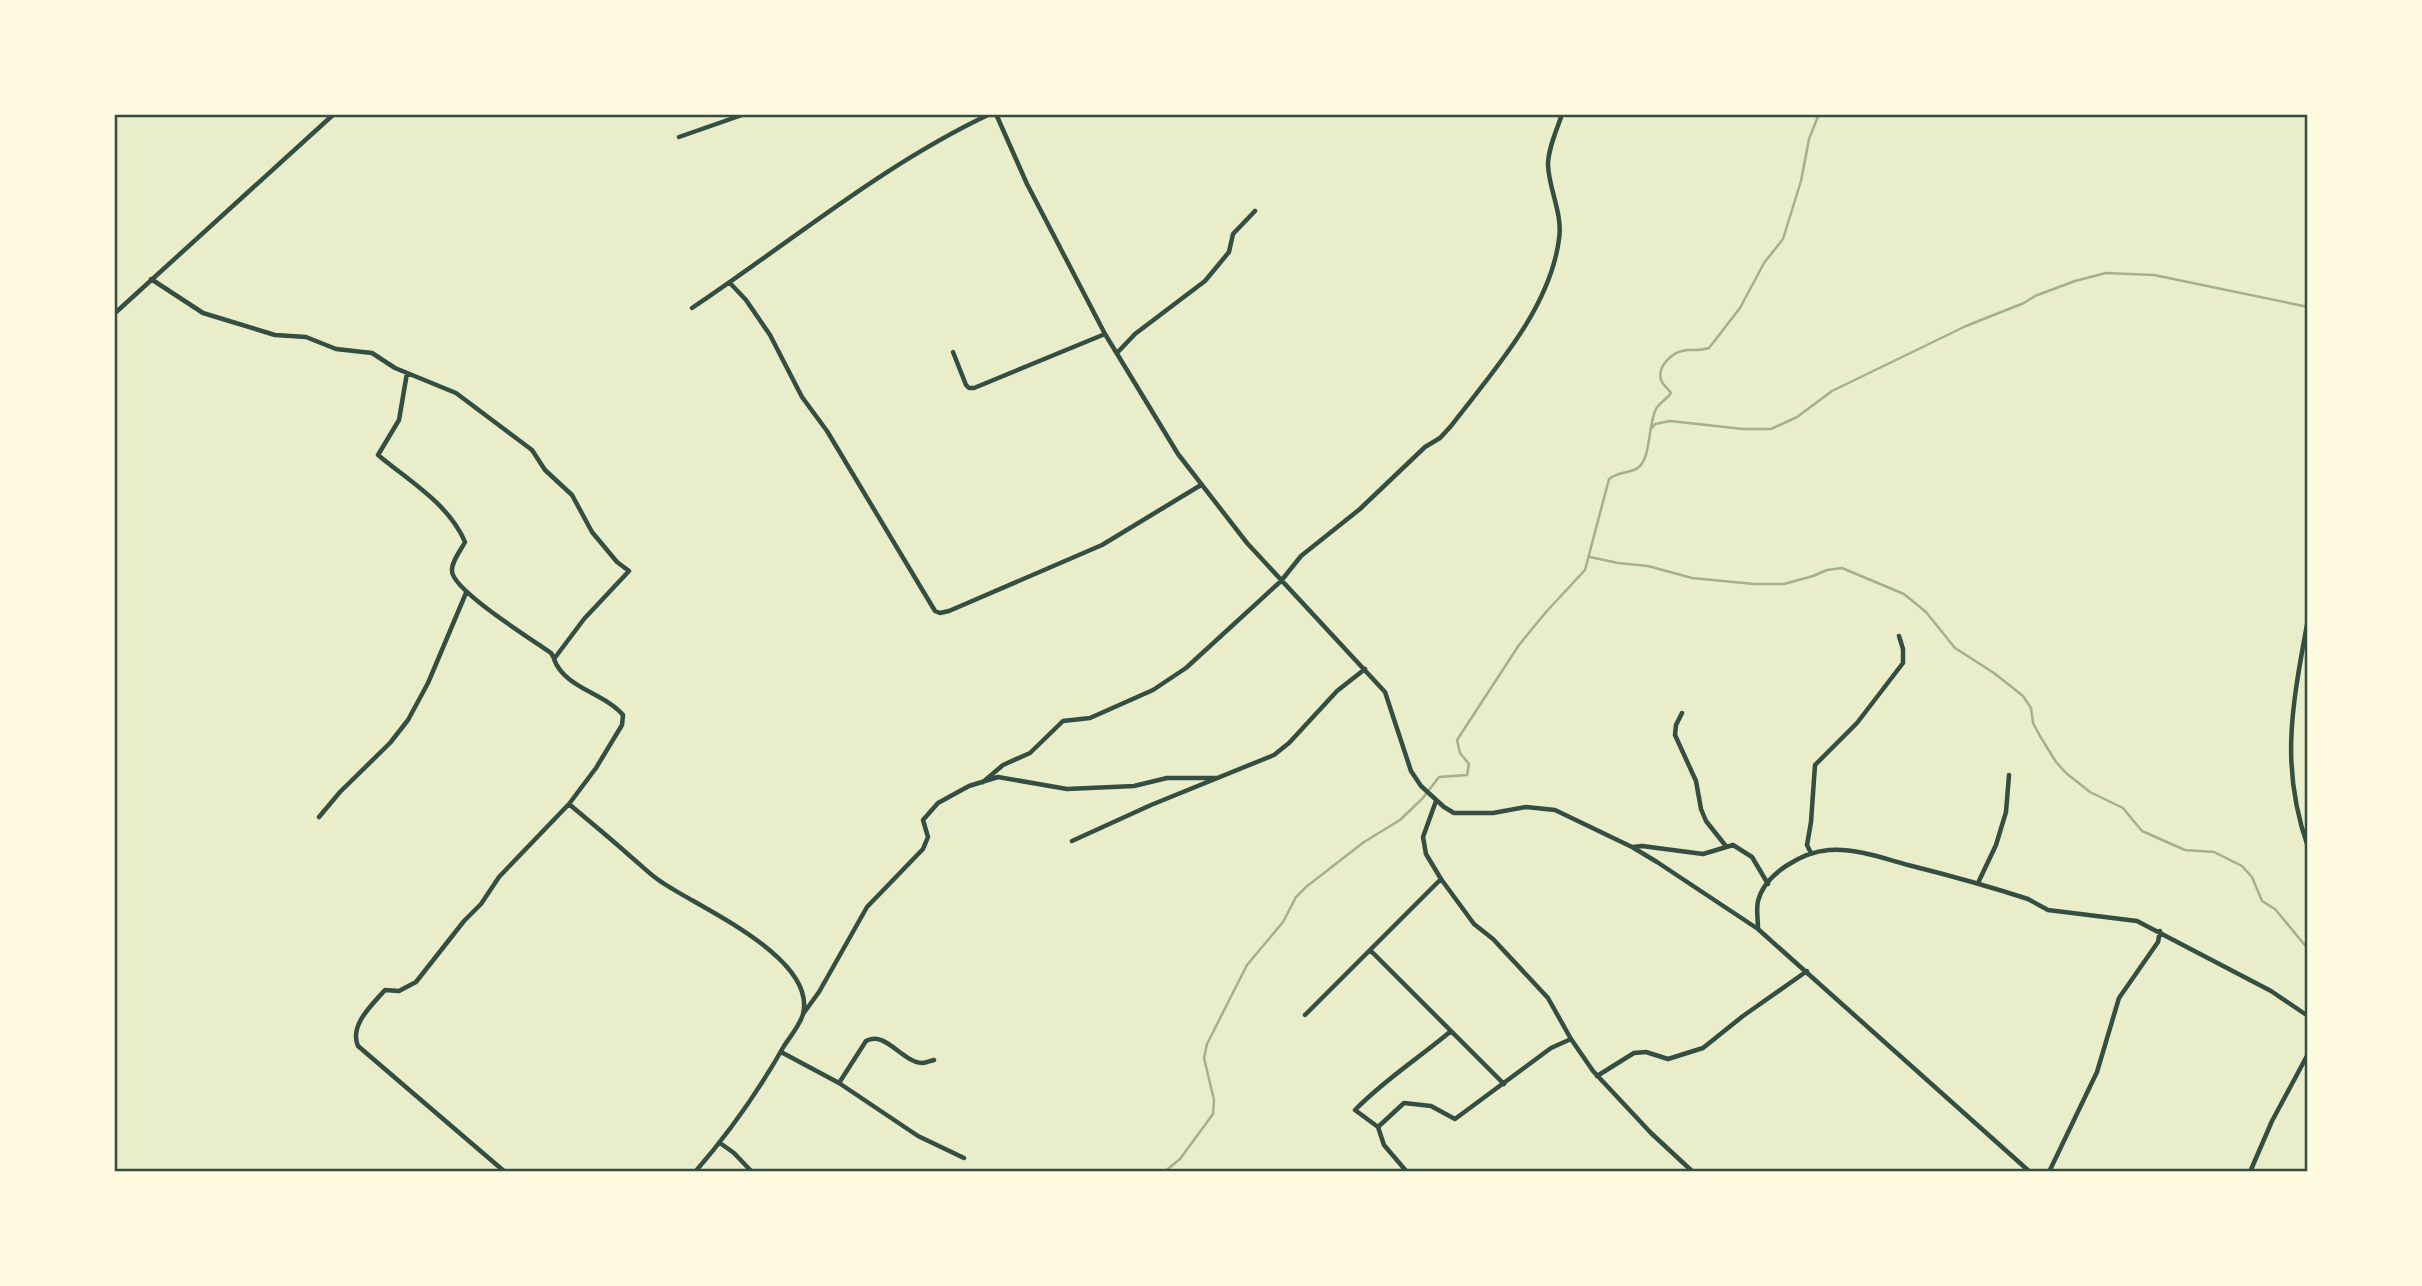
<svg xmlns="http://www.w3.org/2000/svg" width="2422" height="1286" font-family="'Exo 2',sans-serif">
<rect width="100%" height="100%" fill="#e9edc9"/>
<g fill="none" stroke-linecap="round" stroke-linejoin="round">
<path stroke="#a3b18a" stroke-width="2.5" d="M1652,428L1655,424L1670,421L1743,429H1771L1797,417L1832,391L1966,326L2024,303L2035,296L2075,281L2106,273L2154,275L2308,307
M1590,557L1618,563L1648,566L1692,578L1754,584H1784L1813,576L1827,570L1842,568L1904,594L1926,612L1955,648L1994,673L2023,696L2031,708L2033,723L2040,736L2056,762L2066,773L2090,792L2123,808L2142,831L2185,850L2214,852L2242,866L2252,877L2262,901L2275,909L2308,949
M1164,1172L1180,1159L1213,1114L1214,1100L1204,1058L1207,1044L1247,965L1283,922L1296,897L1306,887L1364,842L1400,820L1422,799L1439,777L1467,775L1469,764L1460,753L1457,740L1519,645L1546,612L1585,570L1609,479C1618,471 1631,474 1639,467C1651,457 1648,424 1656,409C1659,403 1667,399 1671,393C1668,388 1663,386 1661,380C1657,366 1673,351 1687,350C1696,350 1700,351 1709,348L1740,308L1764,263L1783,239L1801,181L1809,139L1819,114"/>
<path stroke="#344e41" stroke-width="4.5" d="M996,114L1027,184L1105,334L1178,454L1247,543L1385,692L1411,771L1421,786L1444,807L1454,813H1493L1526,807L1555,810L1632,847L1657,862L1758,929L2030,1172
M679,137L745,114
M151,279L203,313L275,335L306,337L336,349L372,353L395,368L456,393L532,450L545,470L572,495L592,532L617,562L629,571L584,619L554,659C564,688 605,693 623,715L622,725L596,768L569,804L499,877L481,904L464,921L416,982L399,991L385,990C372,1005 349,1025 358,1046L505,1172
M730,283L746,300L770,335L802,397L827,431L935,611L940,613L949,611L1102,545L1201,485
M692,308C791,242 882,165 990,114
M114,314L334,114
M953,352L966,385L969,388H974L1105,334
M1117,353L1135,334L1205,281L1229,252L1233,234L1255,211
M407,373L399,420L378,455C409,481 449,504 465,542C461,550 451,562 452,571C452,590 533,640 551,653L554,658
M2308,619C2293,702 2279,765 2308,847
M1682,713L1676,725L1675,735L1696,781L1701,809L1706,821L1725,845
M983,782L1003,765L1030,753L1063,721L1090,718L1153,690L1186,668L1281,581L1301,556L1360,509L1425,447L1440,438L1451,426C1493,371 1550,309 1559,239C1563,214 1549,190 1548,165C1548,148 1557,130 1562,114
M1436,801L1423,837L1426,854L1441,879L1474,924L1493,939L1548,998L1571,1039L1593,1071L1651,1133L1693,1172
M569,804C589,821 610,838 630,856C641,865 651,876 663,883C700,908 817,958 803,1014C800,1025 790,1037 784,1046C758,1092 729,1133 695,1172
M319,817L340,792L390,743L408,720L428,683L466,593
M1072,841L1151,805L1274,755L1289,743L1337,691L1365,669
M1633,847L1642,846L1703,854L1733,845L1752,857L1768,884
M1811,853L1807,845L1811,822L1815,765L1857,723L1903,663V649L1899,636
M1978,883L1996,845L2006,812L2009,775
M1758,928C1758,920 1756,909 1758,901C1765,873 1803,852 1829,850C1855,848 1883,858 1908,865C1948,875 1988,886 2028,899L2048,910L2137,921L2271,991L2308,1016
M1370,950L1504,1084
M803,1014L819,992L867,907L923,849L928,837L923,820L938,803L969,786L998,777L1067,789L1134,786L1167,778H1218
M1305,1015L1441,879
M781,1052L839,1083L918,1136L964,1158
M1597,1076L1634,1053L1646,1052L1668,1059L1703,1048L1743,1016L1807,971
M839,1083L866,1041C885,1030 902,1062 922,1063C926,1063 930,1061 934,1060
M1378,1127L1404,1103L1431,1106L1455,1119L1551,1048L1571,1039
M720,1143L734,1153L752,1172
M1407,1172L1384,1145L1378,1127L1355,1110C1384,1080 1419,1058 1451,1031
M2049,1172L2097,1072L2119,998L2158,942L2160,931
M2250,1172L2272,1121L2308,1054"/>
</g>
<rect width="2422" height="1286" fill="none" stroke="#fefae0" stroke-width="231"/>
<rect x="116" y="116" width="2190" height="1054" fill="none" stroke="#344e41" stroke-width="2.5"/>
</svg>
